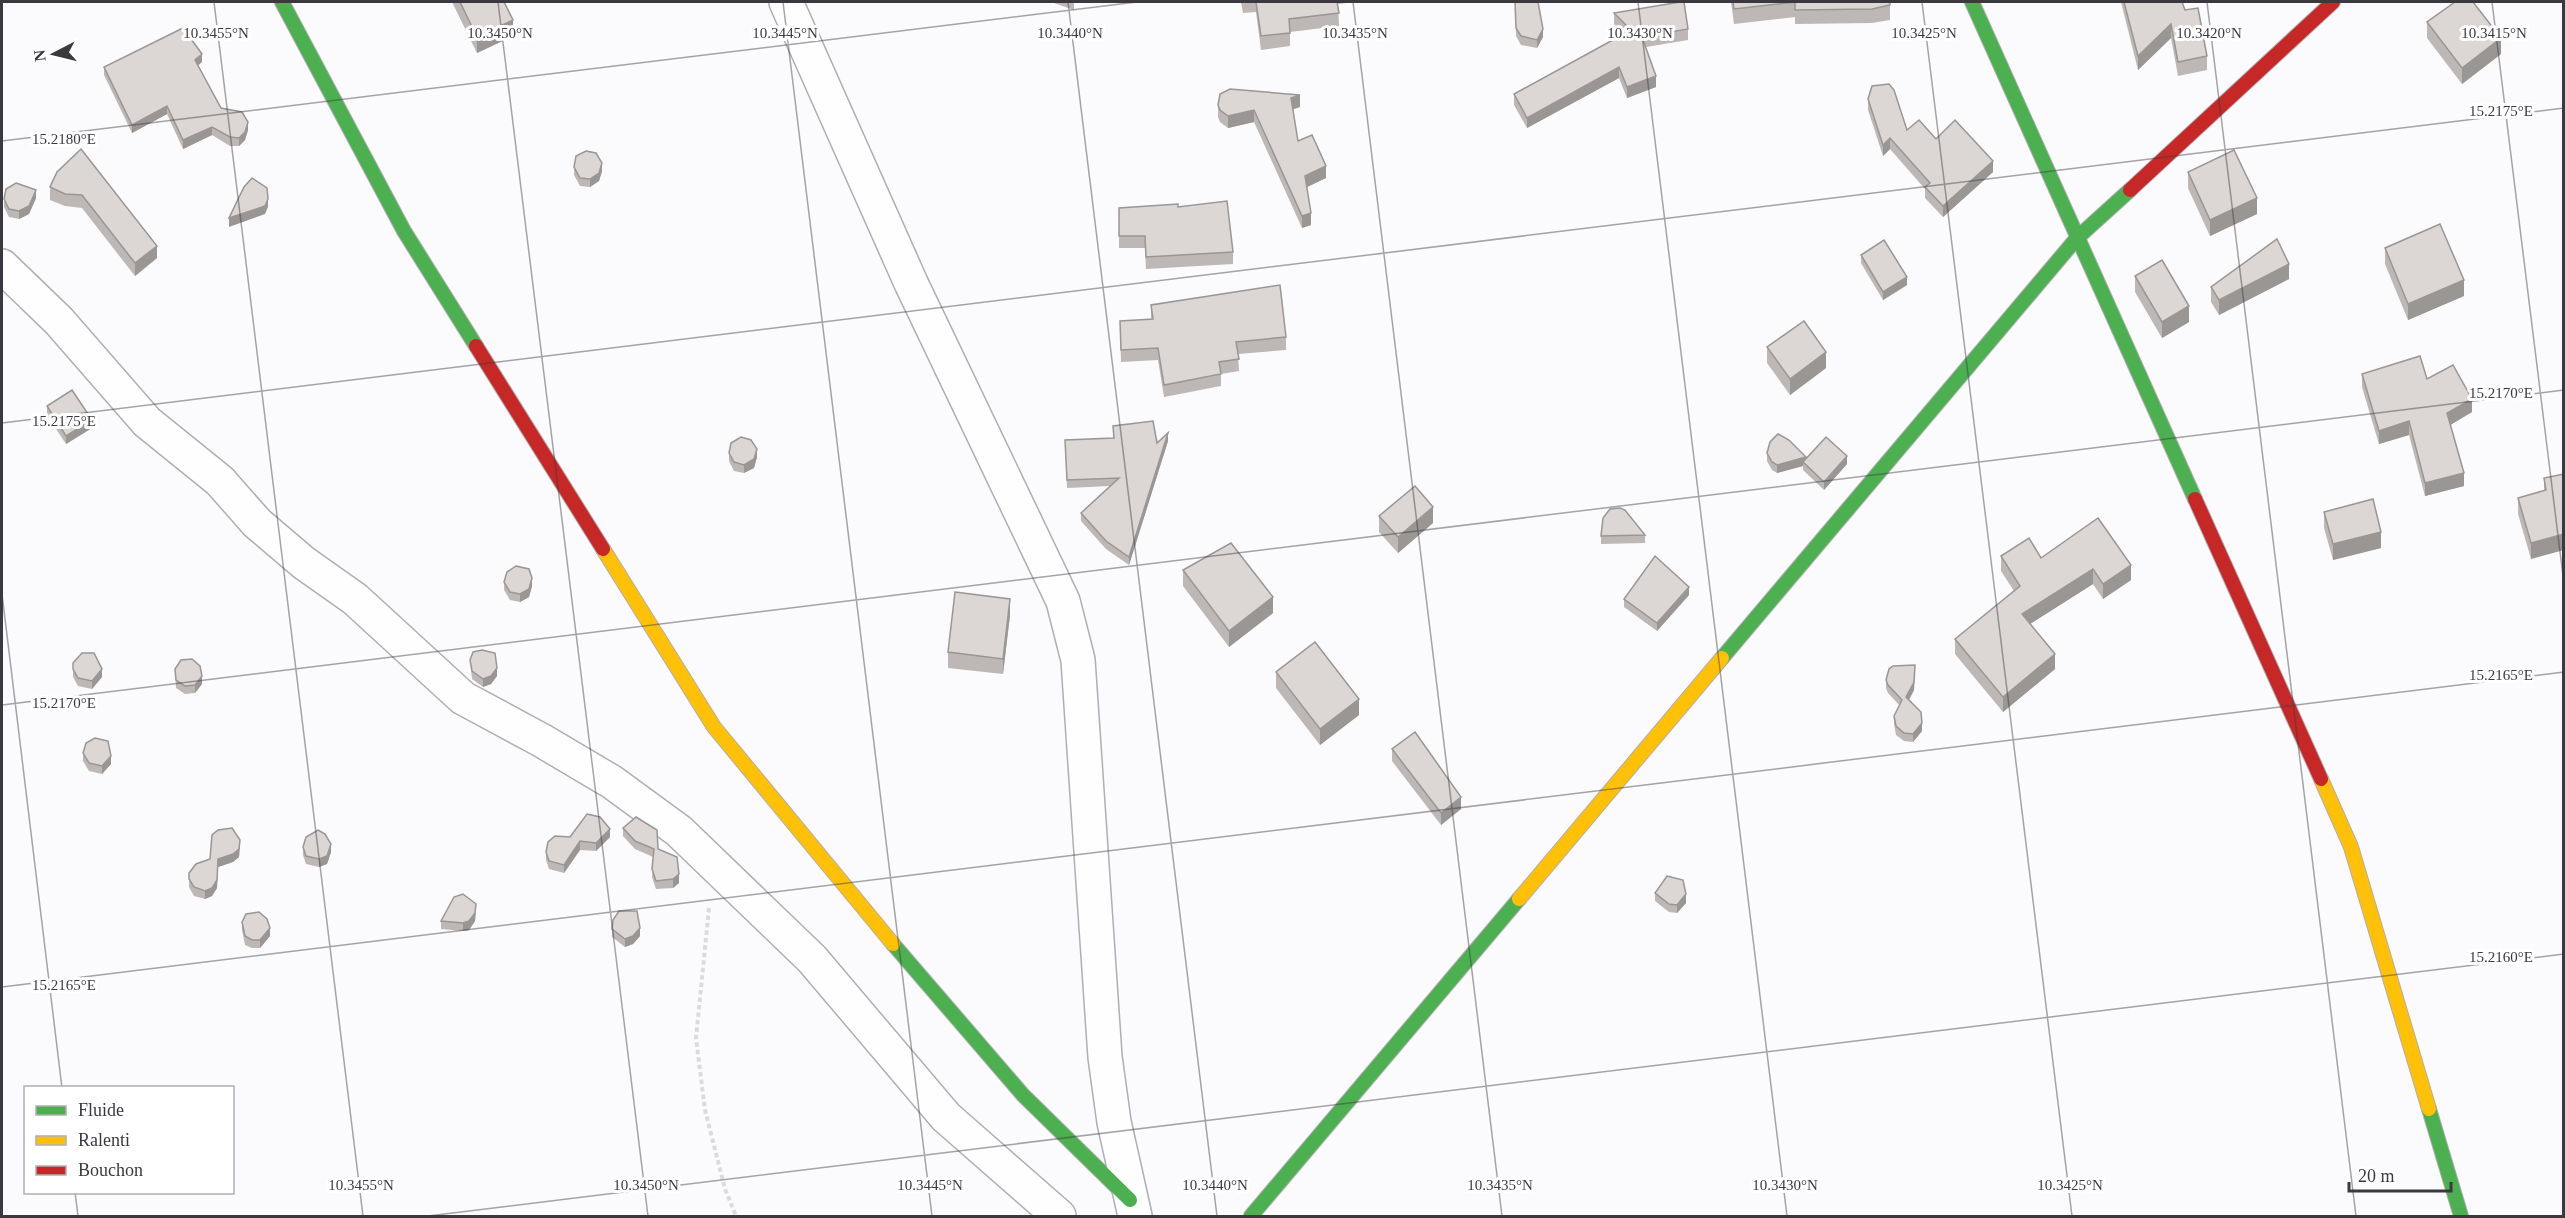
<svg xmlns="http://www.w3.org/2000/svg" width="2565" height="1218" font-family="'Times New Roman',serif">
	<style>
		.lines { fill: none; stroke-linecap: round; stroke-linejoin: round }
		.street-casing { stroke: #b0aeb2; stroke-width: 36 }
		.fast-casing { stroke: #b0aeb2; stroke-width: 16 }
		.slow-casing { stroke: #b0aeb2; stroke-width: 16 }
		.jam-casing { stroke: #b0aeb2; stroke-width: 16 }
		.path { stroke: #dcdbdc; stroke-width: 4; stroke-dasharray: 4.5 3; stroke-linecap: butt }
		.street { stroke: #fefeff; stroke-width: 33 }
		.fast { stroke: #4caf50; stroke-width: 14 }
		.slow { stroke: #ffc107; stroke-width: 14 }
		.jam { stroke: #c62828; stroke-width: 14 }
		.wall { fill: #bdb8b6 }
		.shaded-wall { fill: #9a9694 }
		.building { fill: #dcd6d4; stroke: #9a9694; stroke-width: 1.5 }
		.ticks { fill: none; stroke: #3b3840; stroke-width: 1.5; stroke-opacity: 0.45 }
		.ticks-label { font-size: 15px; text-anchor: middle; fill: #3b3840; stroke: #fff; stroke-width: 6; stroke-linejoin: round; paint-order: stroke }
	</style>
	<rect width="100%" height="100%" fill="#fbfafc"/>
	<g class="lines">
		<g class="street-casing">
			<g id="street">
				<polyline points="786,2 911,283 1063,601 1078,660 1105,1057 1114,1122 1135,1216"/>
				<polyline points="2,266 59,321 147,422 220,481 257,523 304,563 355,599 463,698 541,740 612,782 679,831 812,959 946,1117 1059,1216"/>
			</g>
		</g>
		<g class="fast-casing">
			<g id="fast">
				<polyline points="282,2 404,231 476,346"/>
				<polyline points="1972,2 2195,499"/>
				<polyline points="1722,658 2077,238 2130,190"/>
				<polyline points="893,944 1023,1095 1130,1200"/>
				<polyline points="2429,1109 2461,1216"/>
				<polyline points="1251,1216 1519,899"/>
			</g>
		</g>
		<g class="slow-casing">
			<g id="slow">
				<polyline points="603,549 714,727 893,944"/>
				<polyline points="2321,779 2351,847 2429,1109"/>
				<polyline points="1519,899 1722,658"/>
			</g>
		</g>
		<g class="jam-casing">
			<g id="jam">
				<polyline points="2130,190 2333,2"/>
				<polyline points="476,346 603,549"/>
				<polyline points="2195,499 2321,779"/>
			</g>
		</g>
		<polyline class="path" points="709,908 696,1038 705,1110 725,1189 736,1216"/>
		<use href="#street" class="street"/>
		<use href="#fast" class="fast"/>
		<use href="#slow" class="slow"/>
		<use href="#jam" class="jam"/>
	</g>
	<g class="wall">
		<polygon points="452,2 504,2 513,36 477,53"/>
		<polygon points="1051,2 1074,2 1074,10"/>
		<polygon points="1241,2 1354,2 1338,4 1339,26 1290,32 1290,46 1261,50 1256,12 1243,13"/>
		<polygon points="1515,2 1543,37 1537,48 1521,45 1516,36"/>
		<polygon points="1731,2 1890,2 1890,20 1872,23 1795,24 1795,17 1734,24"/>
		<polygon points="2121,2 2182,2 2185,10 2207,56 2207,70 2178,76 2171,38 2138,70"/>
		<polygon points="1614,13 1688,29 1688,40 1646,47 1656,87 1627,98 1619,78 1527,128 1514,105 1514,94 1624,34 1614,24"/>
		<polygon points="2427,22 2501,54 2462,84 2427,38"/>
		<polygon points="202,62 198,65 221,108 248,130 245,140 239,146 230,146 212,135 183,149 167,114 132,133 104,75 104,67"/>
		<polygon points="1868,99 1907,130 1936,139 1993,172 1943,217 1925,198 1925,189 1890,149 1883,156 1868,110"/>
		<polygon points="1218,105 1300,107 1293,109 1298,141 1326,178 1307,187 1311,225 1302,228 1254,122 1228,128 1220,122 1218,117"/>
		<polygon points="574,167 602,171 599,181 590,187 580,186 574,175"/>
		<polygon points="57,172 157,258 135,276 82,208 65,206 50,200 50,187"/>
		<polygon points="2188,172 2257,214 2210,236 2188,188"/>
		<polygon points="36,198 29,214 19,219 9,217 4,207 4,199"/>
		<polygon points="1178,207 1233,252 1233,264 1146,269 1145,248 1119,248 1119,208"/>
		<polygon points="2385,248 2464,296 2408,320 2385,264"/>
		<polygon points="1861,255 1907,285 1883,300 1861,263"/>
		<polygon points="2135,276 2189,322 2162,338 2135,292"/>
		<polygon points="2289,279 2219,315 2211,302 2211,287"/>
		<polygon points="1151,305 1286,337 1286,350 1238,354 1239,371 1221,374 1221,386 1164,397 1158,360 1121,362 1120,321 1151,320"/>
		<polygon points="1767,347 1826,368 1790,395 1767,363"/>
		<polygon points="2362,374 2427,379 2472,412 2450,425 2464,486 2425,496 2409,435 2379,444 2362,387"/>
		<polygon points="47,406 92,428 66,444 47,415"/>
		<polygon points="1113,426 1157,443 1168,441 1129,565 1106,549 1081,521 1081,513 1110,486 1067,488 1065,440 1113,438"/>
		<polygon points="729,453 757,457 754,468 744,473 734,471 729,461"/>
		<polygon points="1767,453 1806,458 1847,464 1824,490 1803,470 1803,466 1777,473 1772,470 1767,461"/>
		<polygon points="2564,474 2531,559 2518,514 2518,498 2544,491 2544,478"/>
		<polygon points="2324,512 2381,548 2333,560 2324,528"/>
		<polygon points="1379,516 1433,523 1398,553 1379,532"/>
		<polygon points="2098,518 2131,580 2103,599 2093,584 2030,624 2055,669 2003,712 1955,654 1955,639 2014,591 2001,571 2001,556 2041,558"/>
		<polygon points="1645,535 1645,543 1601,544 1601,536"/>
		<polygon points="1183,570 1273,613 1229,647 1183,586"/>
		<polygon points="504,582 532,586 529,597 520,602 510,600 504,590"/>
		<polygon points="1689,595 1657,631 1624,607 1624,599"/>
		<polygon points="1010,615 1003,674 948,668 948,652"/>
		<polygon points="470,660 497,676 491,684 483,687 472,679"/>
		<polygon points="73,663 102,677 92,689 78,686 73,677"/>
		<polygon points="175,669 202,684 195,693 185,694 176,688"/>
		<polygon points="1276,672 1359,715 1320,745 1276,688"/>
		<polygon points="1915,673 1914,690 1909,700 1922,731 1913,742 1904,741 1896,735 1894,724 1894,716 1900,706 1888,693 1886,688 1886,680"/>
		<polygon points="1392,749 1461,809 1441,825 1392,761"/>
		<polygon points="83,753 111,764 102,774 89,771 83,761"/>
		<polygon points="623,828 658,849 679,883 673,888 656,889 652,877 653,857 635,849 623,836"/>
		<polygon points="570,837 610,837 596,851 580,850 564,873 549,869 546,860 546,852"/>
		<polygon points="303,847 331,852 327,864 319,867 306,864 303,855"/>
		<polygon points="240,848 239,857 233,862 218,867 217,888 212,896 205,899 194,896 189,887 189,873"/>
		<polygon points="1655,893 1686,903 1677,913 1669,912 1655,901"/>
		<polygon points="476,912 475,921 469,930 463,931 441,929 441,921"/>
		<polygon points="242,922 270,936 260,948 252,948 245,945 242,930"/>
		<polygon points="612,929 640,936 633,944 625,947 612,937"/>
	</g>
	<g class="shaded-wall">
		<polygon points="513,20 513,36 477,53 477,37"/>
		<polygon points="2171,24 2171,38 2138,70 2138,56"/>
		<polygon points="1543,29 1543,37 1537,48 1537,40"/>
		<polygon points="2501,38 2501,54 2462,84 2462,68"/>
		<polygon points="202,54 202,62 195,68 195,60"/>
		<polygon points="1619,67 1619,78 1527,128 1527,118"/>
		<polygon points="1656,76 1656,87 1627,98 1627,87"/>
		<polygon points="1300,95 1300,107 1291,110 1291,98"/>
		<polygon points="167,106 167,114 132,133 132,125"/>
		<polygon points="1254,110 1254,122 1228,128 1228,116"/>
		<polygon points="248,122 248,130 245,140 239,146 239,138"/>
		<polygon points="212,127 212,135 183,149 183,140"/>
		<polygon points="1890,138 1890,149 1883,156 1883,145"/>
		<polygon points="1993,161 1993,172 1943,217 1943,206"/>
		<polygon points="602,163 602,171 599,181 590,187 590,179"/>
		<polygon points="1326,166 1326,178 1305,188 1305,176"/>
		<polygon points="36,190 36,198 29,214 19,219 19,211"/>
		<polygon points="2257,198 2257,214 2210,236 2210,220"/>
		<polygon points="268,199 268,207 265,214 229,227 229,218"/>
		<polygon points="1311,213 1311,225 1302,228 1302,216"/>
		<polygon points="157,246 157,258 135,276 135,263"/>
		<polygon points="2289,264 2289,279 2219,315 2219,300"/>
		<polygon points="1907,277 1907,285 1883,300 1883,292"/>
		<polygon points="2464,280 2464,296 2408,320 2408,304"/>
		<polygon points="2189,306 2189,322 2162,338 2162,322"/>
		<polygon points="1826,352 1826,368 1790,395 1790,379"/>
		<polygon points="2472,399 2472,412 2447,427 2447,413"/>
		<polygon points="92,420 92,428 66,444 66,436"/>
		<polygon points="2409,421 2409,435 2379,444 2379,431"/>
		<polygon points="1168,433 1168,441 1129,565 1129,557"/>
		<polygon points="757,449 757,457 754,468 744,473 744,465"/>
		<polygon points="1847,456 1847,464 1824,490 1824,482"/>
		<polygon points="1806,457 1803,462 1803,466 1777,473 1777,465"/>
		<polygon points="2464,473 2464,486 2425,496 2425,483"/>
		<polygon points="1433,507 1433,523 1398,553 1398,537"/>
		<polygon points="2381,532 2381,548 2333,560 2333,544"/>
		<polygon points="2564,534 2564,550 2531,559 2531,543"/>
		<polygon points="2131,565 2131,580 2103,599 2103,584"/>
		<polygon points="2093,569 2093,584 2022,629 2022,614"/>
		<polygon points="532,578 532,586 529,597 520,602 520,594"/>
		<polygon points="1689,587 1689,595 1657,631 1657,623"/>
		<polygon points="1273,597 1273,613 1229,647 1229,631"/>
		<polygon points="1010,599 1010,615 1003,674 1003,659"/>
		<polygon points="2055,654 2055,669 2003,712 2003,697"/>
		<polygon points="1915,665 1914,690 1906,705 1906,697"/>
		<polygon points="497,668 497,676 491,684 483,687 483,679"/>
		<polygon points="102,669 102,677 92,689 92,681"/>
		<polygon points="202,676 202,684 195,693 195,685"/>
		<polygon points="1359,699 1359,715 1320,745 1320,729"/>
		<polygon points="1922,723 1922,731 1913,742 1913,734"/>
		<polygon points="111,756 111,764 102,774 102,766"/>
		<polygon points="1461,797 1461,809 1441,825 1441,813"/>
		<polygon points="610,829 610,837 596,851 596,843"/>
		<polygon points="240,840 239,857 233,862 218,867 217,888 212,896 205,899 205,891 218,859"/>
		<polygon points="580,841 580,850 564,873 564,865"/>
		<polygon points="331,844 331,852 327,864 319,867 319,859"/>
		<polygon points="679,874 679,883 673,888 673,879"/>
		<polygon points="1686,894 1686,903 1677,913 1677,905"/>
		<polygon points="476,904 475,921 469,930 463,931 463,923"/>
		<polygon points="270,928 270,936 260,948 260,940"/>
		<polygon points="640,928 640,936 633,944 625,947 625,939"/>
	</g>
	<g class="building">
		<polygon points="460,2 504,2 513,20 477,37"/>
		<polygon points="1256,2 1337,2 1339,13 1289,19 1290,33 1261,36"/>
		<polygon points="1515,2 1538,2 1543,29 1537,40 1521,36 1516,28"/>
		<polygon points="1680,2 1684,2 1688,29 1642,37 1656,76 1627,87 1619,67 1527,118 1514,94 1631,30 1614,13"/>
		<polygon points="1733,2 1890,2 1890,5 1872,9 1795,10 1795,2 1734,9"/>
		<polygon points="2124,2 2182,2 2185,10 2198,8 2207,56 2178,62 2171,24 2138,56"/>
		<polygon points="2455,2 2473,2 2501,38 2462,68 2427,22"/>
		<polygon points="183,28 202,54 195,60 221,108 242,112 248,122 245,132 239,138 230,137 212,127 183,140 167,106 132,125 104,67"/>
		<polygon points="1889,84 1894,90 1907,130 1919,120 1936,139 1955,120 1993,161 1943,206 1925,187 1930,183 1890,138 1883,145 1868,99 1872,86"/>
		<polygon points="1230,89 1300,95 1291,98 1298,141 1312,135 1326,166 1305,176 1311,213 1302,216 1254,110 1228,116 1220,110 1218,105 1220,94"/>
		<polygon points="81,149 157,246 135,263 82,195 65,194 50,187 57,172"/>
		<polygon points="2234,150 2257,198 2210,220 2188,172"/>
		<polygon points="586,151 596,153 602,163 599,173 590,179 580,178 574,167 576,156"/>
		<polygon points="252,178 267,188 268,199 265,206 229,218 244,187"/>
		<polygon points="16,183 36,190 29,206 19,211 9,209 4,199 6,189"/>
		<polygon points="1227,201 1233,252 1146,257 1145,236 1119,236 1119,208 1178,204 1178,207"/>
		<polygon points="2440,224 2464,280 2408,304 2385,248"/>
		<polygon points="2277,239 2289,264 2219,300 2211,287"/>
		<polygon points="1884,240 1907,277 1883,292 1861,255"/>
		<polygon points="2162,260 2189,306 2162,322 2135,276"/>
		<polygon points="1280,285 1286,337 1236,342 1239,359 1219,362 1221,374 1164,385 1158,348 1121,350 1120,321 1153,319 1151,305"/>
		<polygon points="1804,321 1826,352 1790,379 1767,347"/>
		<polygon points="2420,356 2427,379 2453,365 2472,399 2447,413 2464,473 2425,483 2409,421 2379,431 2362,374"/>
		<polygon points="72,390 92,420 66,436 47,406"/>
		<polygon points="1153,421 1157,443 1168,433 1129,557 1106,541 1081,513 1119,478 1067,480 1065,440 1114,438 1113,426"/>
		<polygon points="1778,434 1789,440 1806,457 1777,465 1772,462 1767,453 1770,442"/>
		<polygon points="741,437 751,440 757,449 754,459 744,465 734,462 729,453 731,443"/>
		<polygon points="1826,437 1847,456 1824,482 1803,462"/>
		<polygon points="2564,474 2564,534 2531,543 2518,498 2546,490 2544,478"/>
		<polygon points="1415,486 1433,507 1398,537 1379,516"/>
		<polygon points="2373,499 2381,532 2333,544 2324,512"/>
		<polygon points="1620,508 1625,510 1645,535 1601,536 1603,518 1610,509"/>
		<polygon points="2098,518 2131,565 2103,584 2093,569 2022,614 2055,654 2003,697 1955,639 2020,586 2001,556 2029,538 2041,558"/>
		<polygon points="1231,543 1273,597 1229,631 1183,570"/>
		<polygon points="1655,556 1689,587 1657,623 1624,599"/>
		<polygon points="516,566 529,569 532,578 529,589 520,594 510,592 504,582 507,572"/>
		<polygon points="955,592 1010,599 1003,659 948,652"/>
		<polygon points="1315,642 1359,699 1320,729 1276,672"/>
		<polygon points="482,650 495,653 497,668 491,676 483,679 472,671 470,660 473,652"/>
		<polygon points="82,653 94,653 102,669 92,681 78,678 73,669 73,663"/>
		<polygon points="192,659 200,666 202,676 195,685 185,686 176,680 175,669 181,660"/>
		<polygon points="1915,665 1914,682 1906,697 1921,712 1922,723 1913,734 1904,733 1896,726 1894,716 1902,700 1888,685 1886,680 1889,669 1893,666"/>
		<polygon points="1415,732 1461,797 1441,813 1392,749"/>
		<polygon points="95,738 108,741 111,756 102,766 89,763 83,753 86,743"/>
		<polygon points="587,814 600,817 610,829 596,843 580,841 564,865 549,861 546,852 548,842 555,836 570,837"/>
		<polygon points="636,817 657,830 658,849 677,857 679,874 673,879 656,881 652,869 654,849 635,841 623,828"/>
		<polygon points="232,828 240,840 239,849 233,854 218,859 217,880 212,888 205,891 194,887 189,879 189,873 196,864 210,859 212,835 218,830"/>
		<polygon points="318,830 325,834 331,844 327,856 319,859 306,856 303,847 306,837"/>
		<polygon points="1667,876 1683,880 1686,894 1677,905 1669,904 1655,893"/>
		<polygon points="463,894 476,904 475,913 469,921 463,923 441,921 454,897"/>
		<polygon points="619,911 637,911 640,928 633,936 625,939 612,929 613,920"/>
		<polygon points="259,912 267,919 270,928 260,940 252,940 245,936 242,922 246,914"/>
	</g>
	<path class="ticks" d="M214 2 363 1216M498 2 648 1216M783 2 932 1216M1068 2 1217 1216M1353 2 1502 1216M1638 2 1787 1216M1922 2 2072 1216M2207 2 2356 1216M2492 2 2564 584M2 141 1137 2M2 423 2564 108M2 594 62 1088M2 705 2564 390M2 987 2564 672M75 1192 78 1216M428 1216 2564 954"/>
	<g class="ticks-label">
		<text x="216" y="38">10.3455°N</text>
		<text x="500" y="38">10.3450°N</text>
		<text x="785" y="38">10.3445°N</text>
		<text x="1070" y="38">10.3440°N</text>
		<text x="1355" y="38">10.3435°N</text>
		<text x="1640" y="38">10.3430°N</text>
		<text x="1924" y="38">10.3425°N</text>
		<text x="2209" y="38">10.3420°N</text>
		<text x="2494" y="38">10.3415°N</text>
		<text x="2501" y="116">15.2175°E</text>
		<text x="64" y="144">15.2180°E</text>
		<text x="2501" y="398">15.2170°E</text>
		<text x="64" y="426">15.2175°E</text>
		<text x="2501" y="680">15.2165°E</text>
		<text x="64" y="708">15.2170°E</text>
		<text x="2501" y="962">15.2160°E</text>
		<text x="64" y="990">15.2165°E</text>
		<text x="361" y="1190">10.3455°N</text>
		<text x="646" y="1190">10.3450°N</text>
		<text x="930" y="1190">10.3445°N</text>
		<text x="1215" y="1190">10.3440°N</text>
		<text x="1500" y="1190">10.3435°N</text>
		<text x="1785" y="1190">10.3430°N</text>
		<text x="2070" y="1190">10.3425°N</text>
	</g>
	<rect width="2565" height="1218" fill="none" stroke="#3b3840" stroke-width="6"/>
	<rect x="24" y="1086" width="210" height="108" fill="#ffffff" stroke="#b1afb3" stroke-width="1.5"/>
	<rect x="36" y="1106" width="30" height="9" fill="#4caf50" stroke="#b1afb3" stroke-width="1.5"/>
	<text x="78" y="1116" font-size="18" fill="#3b3840">Fluide</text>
	<rect x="36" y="1136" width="30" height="9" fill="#ffc107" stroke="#b1afb3" stroke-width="1.5"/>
	<text x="78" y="1146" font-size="18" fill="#3b3840">Ralenti</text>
	<rect x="36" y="1166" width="30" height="9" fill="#c62828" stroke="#b1afb3" stroke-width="1.5"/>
	<text x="78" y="1176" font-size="18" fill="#3b3840">Bouchon</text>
	<g transform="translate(54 54) rotate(263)" stroke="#ffffff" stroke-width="4.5" paint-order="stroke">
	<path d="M0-4.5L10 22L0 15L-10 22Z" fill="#3b3840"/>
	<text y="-9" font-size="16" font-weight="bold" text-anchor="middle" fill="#3b3840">N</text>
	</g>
	<path d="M2349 1182v9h102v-9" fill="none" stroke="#3b3840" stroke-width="3"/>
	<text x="2358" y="1182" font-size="18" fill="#3b3840" stroke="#ffffff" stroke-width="4.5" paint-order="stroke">20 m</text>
</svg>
